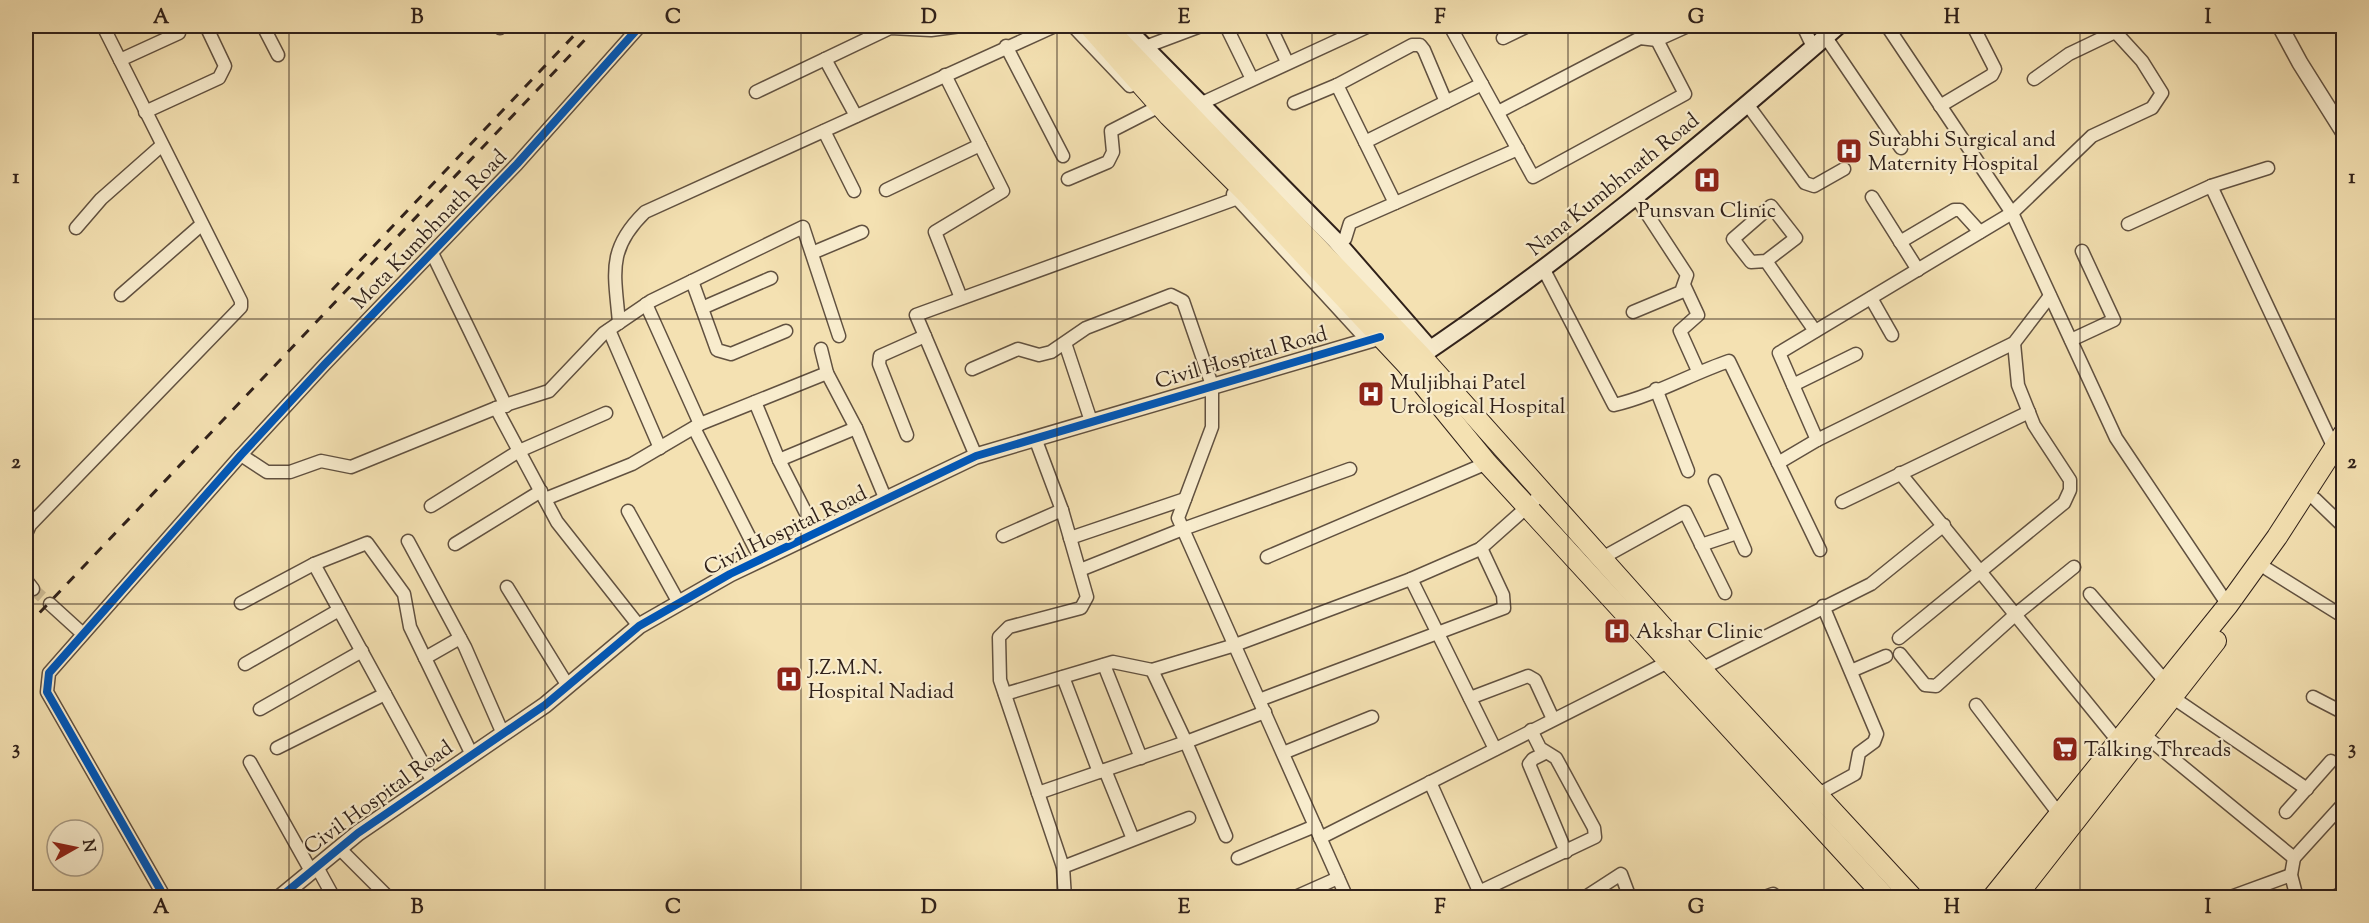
<svg xmlns="http://www.w3.org/2000/svg" width="2369" height="923" font-family="'Sorts Mill Goudy',serif">
	<style>
		.lines { fill: none; stroke-linecap: round; stroke-linejoin: round }
		.minor-tunnel { stroke: #cdbb94; stroke-width: 12; stroke-dasharray: 12 6; stroke-linecap: butt }
		.minor-casing { stroke: #615140; stroke-width: 15 }
		.tertiary-casing { stroke: #615140; stroke-width: 18 }
		.secondary-casing { stroke: #30211a; stroke-width: 20 }
		.primary-casing { stroke: #30211a; stroke-width: 22 }
		.minor { stroke: #f8eccd; stroke-width: 12 }
		.tertiary { stroke: #f8eccd; stroke-width: 15 }
		.secondary { stroke: #f8eccd; stroke-width: 16 }
		.primary { stroke: #f4e1b2; stroke-width: 20 }
		.rail { stroke: #30211a; stroke-width: 3; stroke-dasharray: 10 10; stroke-linecap: butt }
		.cycleway-casing { stroke: #f8eccd; stroke-width: 11 }
		.cycleway { stroke: #0057b8; stroke-width: 8 }
		.grid { fill: none; stroke: #30211a; stroke-width: 1.5; stroke-opacity: 0.55 }
		.labels { text-anchor: middle; stroke-width: 4.5; stroke-linejoin: round; paint-order: stroke }
		.poi-label { font-size: 21px; fill: #30211a; stroke: #f8eccd; text-anchor: start }
		.street-label { font-size: 21px; fill: #30211a; stroke: #f8eccd }
		.neatline { fill: none; stroke: #30211a; stroke-width: 2 }
		.grid-label { font-size: 20px; text-anchor: middle; font-weight: bold; fill: #30211a }
	</style>
	<rect width="100%" height="100%" fill="#f4e1b2"/>
	<filter id="stains"><feTurbulence type="fractalNoise" baseFrequency=".00333" numOctaves="4"/><feColorMatrix values="0 0 0 0 .2 0 0 0 0 .09 0 0 0 0 .02 0 0 0 .5 -.17"/></filter>
	<radialGradient id="worn" r=".72"><stop offset=".6" stop-color="#630" stop-opacity="0"/><stop offset="1" stop-color="#630" stop-opacity=".3"/></radialGradient>
	<g class="lines">
		<polyline class="minor-tunnel" points="33,589 50,604"/>
		<g class="minor-casing">
			<g id="minor">
				<polyline points="263,26 278,55"/>
				<polyline points="1073,26 1130,86"/>
				<polyline points="1226,26 1252,79"/>
				<polyline points="1270,26 1287,62"/>
				<polyline points="1450,26 1533,177 1685,94 1657,40"/>
				<polyline points="1803,26 1813,47"/>
				<polyline points="1887,26 2012,213 2116,438 2228,605"/>
				<polyline points="500,28 502,26"/>
				<polyline points="1825,36 1901,148"/>
				<polyline points="1503,38 1528,26"/>
				<polyline points="1006,46 1063,156"/>
				<polyline points="1145,47 1201,26"/>
				<polyline points="825,59 856,116"/>
				<polyline points="120,60 179,33"/>
				<polyline points="945,75 1003,191 935,232 961,298"/>
				<polyline points="2034,79 2069,54 2115,32"/>
				<polyline points="1337,85 1395,203"/>
				<polyline points="756,92 890,28 931,30 961,26"/>
				<polyline points="1202,103 1369,26"/>
				<polyline points="1294,103 1337,85 1412,45 1420,45 1424,50 1446,102"/>
				<polyline points="1747,104 1805,183 1814,186 1844,169"/>
				<polyline points="1940,106 1992,75 1995,69 1973,26"/>
				<polyline points="145,112 219,78 225,66 206,26"/>
				<polyline points="1498,112 1640,38 1657,40 1688,26"/>
				<polyline points="824,131 854,191"/>
				<polyline points="1365,142 1482,84"/>
				<polyline points="1068,179 1108,162 1113,152 1111,131 1152,110"/>
				<polyline points="2211,186 2334,448"/>
				<polyline points="886,190 980,145"/>
				<polyline points="1233,194 1367,340"/>
				<polyline points="1872,197 1918,270"/>
				<polyline points="2128,224 2211,186 2268,168"/>
				<polyline points="76,228 101,199 161,146"/>
				<polyline points="1336,241 1345,239 1350,223 1518,149"/>
				<polyline points="1900,242 1954,210 1960,210 1980,232"/>
				<polyline points="432,253 506,406"/>
				<polyline points="812,253 862,232"/>
				<polyline points="1766,261 1796,238 1771,206 1733,239 1751,262 1766,261 1815,331"/>
				<path d="M1543 268 1614 405C1653 396 1691 374 1729 361L1820 550"/>
				<polyline points="692,281 717,350 731,354 786,331"/>
				<polyline points="1684,285 1698,315 1680,331 1698,371"/>
				<polyline points="121,295 201,225"/>
				<polyline points="2050,296 2014,343 1817,440 1779,353 2012,213 2092,136 2152,108 2162,93 2142,61 2110,26"/>
				<polyline points="1871,298 1892,335"/>
				<polyline points="646,304 700,424"/>
				<polyline points="702,308 771,278"/>
				<polyline points="1633,312 1681,292 1687,275 1636,197"/>
				<path d="M619 323C615 274 606 250 645 212L1055 26"/>
				<polyline points="609,330 660,448"/>
				<polyline points="2071,340 2114,320 2082,251"/>
				<polyline points="1065,343 1091,421"/>
				<polyline points="821,349 827,373 856,428 886,500"/>
				<polyline points="972,369 1018,349 1039,355 1051,352 1086,328 1171,295 1183,301 1212,385 1212,427 1178,518 1347,898"/>
				<polyline points="1793,385 1856,354"/>
				<polyline points="1656,389 1688,471"/>
				<polyline points="755,402 779,460 816,533"/>
				<polyline points="496,408 557,522 639,626"/>
				<polyline points="694,428 761,560"/>
				<polyline points="907,435 879,364 880,356 925,336"/>
				<polyline points="1035,438 1062,510 1087,597 1081,608 1009,627 999,637 1000,680 1063,867 1065,898"/>
				<polyline points="241,455 267,472 290,472 321,461 351,467 496,408 549,391 604,333 651,301 803,227 839,336"/>
				<polyline points="976,456 916,315 1238,198"/>
				<polyline points="779,460 856,428"/>
				<polyline points="1778,463 1817,440"/>
				<polyline points="1900,473 2118,741"/>
				<polyline points="1715,481 1745,550"/>
				<polyline points="545,499 632,464 700,424 827,373"/>
				<polyline points="2315,499 2344,527"/>
				<polyline points="1842,502 2029,412"/>
				<polyline points="431,506 519,451 606,413"/>
				<polyline points="628,511 679,603"/>
				<polyline points="26,534 30,525 241,307 241,301 103,26"/>
				<polyline points="1003,536 1062,510"/>
				<polyline points="1070,538 1185,499"/>
				<polyline points="408,541 465,647 503,734"/>
				<polyline points="455,544 541,491"/>
				<polyline points="1701,545 1737,533"/>
				<polyline points="1267,557 1487,463"/>
				<polyline points="1602,558 1685,512 1725,593"/>
				<polyline points="314,564 433,782"/>
				<polyline points="2267,569 2344,617"/>
				<polyline points="1080,570 1183,529 1350,469"/>
				<polyline points="1411,579 1480,549 1544,492"/>
				<polyline points="26,580 33,589"/>
				<polyline points="507,587 568,686"/>
				<polyline points="2090,594 2165,681"/>
				<polyline points="241,603 314,564 367,543 404,594 410,627 472,755"/>
				<polyline points="50,604 83,634"/>
				<polyline points="1899,638 2064,503 2070,490 2070,480 2034,425 2018,385 2014,343"/>
				<polyline points="1900,654 1925,685 1936,686 2016,614 2074,567"/>
				<polyline points="425,658 460,638"/>
				<polyline points="245,664 339,610"/>
				<polyline points="1104,665 1141,758"/>
				<polyline points="1703,668 1871,584 1944,525"/>
				<polyline points="1152,670 1186,742 1226,836"/>
				<polyline points="1851,671 1886,656"/>
				<polyline points="1063,677 1099,772"/>
				<polyline points="1005,694 1113,662 1152,670 1235,645 1411,579 1495,749"/>
				<polyline points="2172,697 2307,789"/>
				<polyline points="2313,697 2344,713"/>
				<polyline points="1470,698 1528,676 1535,680 1553,719"/>
				<polyline points="1259,700 1504,608 1503,595 1481,548"/>
				<polyline points="1976,705 2059,814"/>
				<polyline points="260,709 362,651"/>
				<polyline points="2143,734 2294,858 2291,875 2297,898"/>
				<polyline points="277,748 385,694"/>
				<polyline points="1283,753 1372,717"/>
				<polyline points="1545,753 1533,759 1529,764 1566,852"/>
				<polyline points="250,762 311,871"/>
				<polyline points="1105,770 1133,839"/>
				<polyline points="1430,782 1482,898"/>
				<polyline points="1038,793 1186,742 1265,712"/>
				<polyline points="1813,797 1855,774 1859,753 1874,742 1877,734 1823,606"/>
				<polyline points="2286,812 2331,761"/>
				<polyline points="1320,838 1670,661"/>
				<polyline points="339,848 389,898"/>
				<polyline points="1238,858 1315,826"/>
				<polyline points="2294,858 2344,803"/>
				<polyline points="317,867 334,898"/>
				<polyline points="1063,867 1189,818"/>
				<polyline points="1479,892 1595,837 1594,828 1556,758 1540,748 1531,730"/>
				<polyline points="165,898 47,692 49,673 241,455 325,364 517,164 640,26"/>
				<polyline points="1293,898 1338,878"/>
				<polyline points="1584,898 1621,874 1630,898"/>
				<polyline points="1762,898 1773,894 1779,898"/>
				<polyline points="2228,898 2291,875"/>
				<polyline points="2332,898 2344,892"/>
			</g>
		</g>
		<g class="tertiary-casing">
			<g id="tertiary">
				<polyline points="2280,26 2300,63 2344,133"/>
				<polyline points="279,898 358,833 545,705 639,626 730,574 976,456 1380,337"/>
			</g>
		</g>
		<g class="secondary-casing">
			<g id="secondary">
				<polyline points="1124,26 1336,241 1430,349"/>
				<path d="M1410 363C1562 262 1701 145 1838 26"/>
			</g>
		</g>
		<g class="primary-casing">
			<g id="primary">
				<polyline points="1089,26 1169,116 1245,192 1407,365 1487,463 1886,898"/>
				<polyline points="1105,26 1421,356 1679,645 1913,898"/>
				<polyline points="1992,898 2228,605 2277,537 2344,433"/>
				<polyline points="2015,898 2216,641"/>
			</g>
		</g>
		<use href="#minor" class="minor"/>
		<use href="#tertiary" class="tertiary"/>
		<use href="#secondary" class="secondary"/>
		<use href="#primary" class="primary"/>
		<g class="rail">
			<polyline points="332,290 583,26"/>
			<polyline points="26,627 598,26"/>
		</g>
		<g class="cycleway-casing">
			<g id="cycleway">
				<polyline points="165,898 47,692 49,673 241,455 325,364 517,164 640,26"/>
				<polyline points="279,898 358,833 545,705 639,626 730,574 976,456 1380,337"/>
			</g>
		</g>
		<use href="#cycleway" class="cycleway"/>
	</g>
	<path class="grid" d="M289 26V898M545 26V898M801 26V898M1057 26V898M1312 26V898M1568 26V898M1824 26V898M2080 26V898M26 319H2344M26 604H2344"/>
	<defs>
		<g id="hospital-square" transform="scale(1.35)"><rect x="-9" y="-9" width="18" height="18" rx="4" fill="#8f2418" stroke="#f8eccd"/><path d="M-5-5h3v3.5h4V-5h3V5h-3V1.5h-4V5h-3Z" fill="#fff"/></g>
		<g id="supermarket-square" transform="scale(1.35)"><rect x="-9" y="-9" width="18" height="18" rx="4" fill="#8f2418" stroke="#f8eccd"/><path d="M-6-5.5h2.5l.6 2H6L4.5 2H-2.5L-4.4-4H-6ZM-1.5 3.2a1.3 1.3 0 1 0 .1 0ZM3 3.2a1.3 1.3 0 1 0 .1 0Z" fill="#fff"/></g>
	</defs>
	<g fill-rule="evenodd">
		<use href="#hospital-square" x="1849" y="151"/>
		<use href="#hospital-square" x="1707" y="180"/>
		<use href="#hospital-square" x="1371" y="394"/>
		<use href="#hospital-square" x="1617" y="631"/>
		<use href="#hospital-square" x="789" y="679"/>
		<use href="#supermarket-square" x="2065" y="749"/>
	</g>
	<g class="labels">
		<g class="poi-label">
			<text x="1868" y="146">Surabhi Surgical and<tspan x="1868" dy="24">Maternity Hospital</tspan></text>
			<text x="1707" y="217" text-anchor="middle">Punsvan Clinic</text>
			<text x="1390" y="389">Muljibhai Patel<tspan x="1390" dy="24">Urological Hospital</tspan></text>
			<text x="1636" y="638">Akshar Clinic</text>
			<text x="808" y="674">J.Z.M.N.<tspan x="808" dy="24">Hospital Nadiad</tspan></text>
			<text x="2084" y="756">Talking Threads</text>
		</g>
		<g class="street-label">
			<text transform="translate(1613 184) rotate(-39)" y="7">Nana Kumbhnath Road</text>
			<text transform="translate(429 229) rotate(-46)" y="7">Mota Kumbhnath Road</text>
			<text transform="translate(1241 357) rotate(-16)" y="7">Civil Hospital Road</text>
			<text transform="translate(785 530) rotate(-26)" y="7">Civil Hospital Road</text>
			<text transform="translate(378 797) rotate(-36)" y="7">Civil Hospital Road</text>
		</g>
	</g>
	<rect width="2369" height="923" fill="none" stroke="#f4e1b2" stroke-width="66"/>
	<g transform="translate(75 848) rotate(81)"><circle r="28" fill="#f8eccd" stroke="#a89b85" stroke-width="1.5"/>
	<path d="M0-4.5L10 22L0 15L-10 22Z" fill="#8f2418"/>
	<text y="-9" font-size="16" font-weight="bold" text-anchor="middle" fill="#30211a">N</text>
	</g>
	<rect x="33" y="33" width="2303" height="857" class="neatline"/>
	<g class="grid-label">
		<text x="161" y="23">A</text>
		<text x="417" y="23">B</text>
		<text x="673" y="23">C</text>
		<text x="929" y="23">D</text>
		<text x="1184" y="23">E</text>
		<text x="1440" y="23">F</text>
		<text x="1696" y="23">G</text>
		<text x="1952" y="23">H</text>
		<text x="2208" y="23">I</text>
		<text x="16" y="183">1</text>
		<text x="2352" y="183">1</text>
		<text x="16" y="468">2</text>
		<text x="2352" y="468">2</text>
		<text x="16" y="754">3</text>
		<text x="2352" y="754">3</text>
		<text x="161" y="913">A</text>
		<text x="417" y="913">B</text>
		<text x="673" y="913">C</text>
		<text x="929" y="913">D</text>
		<text x="1184" y="913">E</text>
		<text x="1440" y="913">F</text>
		<text x="1696" y="913">G</text>
		<text x="1952" y="913">H</text>
		<text x="2208" y="913">I</text>
	</g>
	<rect width="100%" height="100%" filter="url(#stains)"/>
	<rect width="100%" height="100%" fill="url(#worn)"/>
</svg>
